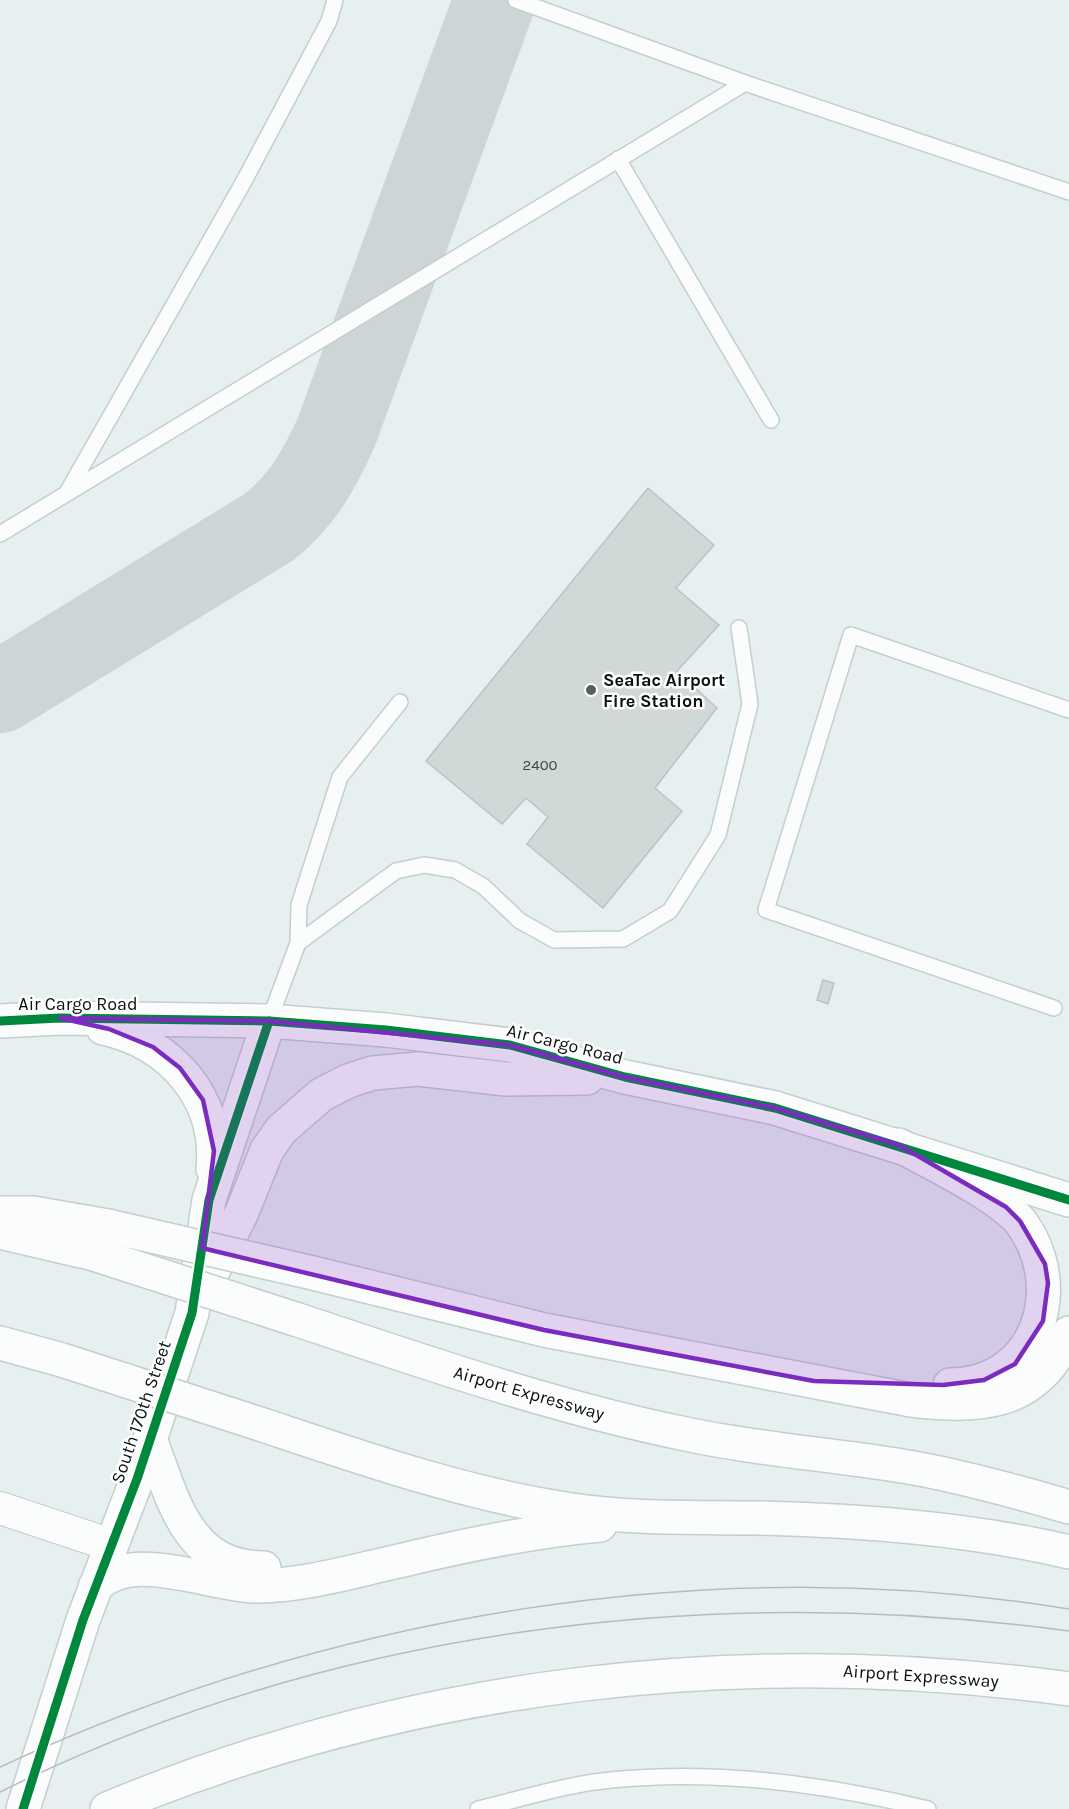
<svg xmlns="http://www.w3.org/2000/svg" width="1069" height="1809" font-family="Karla,sans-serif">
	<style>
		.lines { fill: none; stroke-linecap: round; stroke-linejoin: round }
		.taxiway { stroke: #ced5d6; stroke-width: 82 }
		.building { fill: #d1d8d8; stroke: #bcc3c2; stroke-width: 1.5 }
		.lane-casing { stroke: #c5cece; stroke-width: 18 }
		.street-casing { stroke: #c5cece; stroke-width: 34 }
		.secondary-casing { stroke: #c5cece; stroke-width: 36 }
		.highway-casing { stroke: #c5cece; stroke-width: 36 }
		.lane { stroke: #fbfdfd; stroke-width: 15 }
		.street { stroke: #fbfdfd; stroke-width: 32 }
		.secondary { stroke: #fbfdfd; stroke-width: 33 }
		.highway { stroke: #fbfdfd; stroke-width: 33 }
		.tram { stroke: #b7babb; stroke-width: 1.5 }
		.highway-bridge-casing { stroke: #c5cece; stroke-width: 36; stroke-linecap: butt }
		.highway-bridge { stroke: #fbfdfd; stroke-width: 33 }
		.cycleway-casing { stroke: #fff; stroke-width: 13 }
		.cycleway { stroke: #00873e; stroke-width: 9 }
		.marked { fill: #7b2cbf; fill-opacity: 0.2; stroke: #7b2cbf; stroke-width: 4.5; stroke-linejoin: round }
		.poi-dot { fill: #565e5f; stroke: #fff; stroke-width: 2 }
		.labels { text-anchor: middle; stroke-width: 5; stroke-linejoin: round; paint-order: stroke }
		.number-label { font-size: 15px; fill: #3b4242 }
		.poi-label { font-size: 18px; font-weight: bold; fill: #091010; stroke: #fff; text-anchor: start }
		.street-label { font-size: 18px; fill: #091010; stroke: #fff }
	</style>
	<rect width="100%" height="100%" fill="#e6f0f1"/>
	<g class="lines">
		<path class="taxiway" d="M0 692 269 527C302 501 319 470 336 433L495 0"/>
	</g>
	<g class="building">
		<polygon points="648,488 714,545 676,588 719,625 677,671 717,708 655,788 682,811 603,908 527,844 548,817 526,798 502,824 426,761"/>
		<polygon points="823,980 834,983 828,1004 817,1000"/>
	</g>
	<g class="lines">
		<g class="lane-casing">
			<g id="lane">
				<polyline points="516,0 745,83 1069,192"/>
				<polyline points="618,159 771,420"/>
				<polyline points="68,491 243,183 329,21 335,0"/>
				<polyline points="0,534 745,83"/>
				<polyline points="298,943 396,871 424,865 455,870 483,886 520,921 554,940 623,939 670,911 718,835 750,704 739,628"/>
				<polyline points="1054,1008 766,910 851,635 1069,710"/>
				<polyline points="269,1021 298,943 299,905 340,777 400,702"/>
				<path d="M478 1809C521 1799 567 1784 611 1780 716 1769 825 1784 928 1809"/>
			</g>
		</g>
		<g class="street-casing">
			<polyline id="street" points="0,1508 111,1545"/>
		</g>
		<g class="secondary-casing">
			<g id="secondary">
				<polyline points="0,1021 60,1018 269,1021 386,1030 510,1045 625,1077 775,1108 1069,1200"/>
				<path d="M103 1028C171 1043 220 1098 213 1169"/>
				<polyline points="210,1277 242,1212 267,1150 281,1130 321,1095 348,1081 373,1073 418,1069 506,1079 587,1078"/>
				<polyline points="23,1809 83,1620 137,1479 192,1313 209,1200 269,1021"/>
			</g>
		</g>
		<g class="highway-casing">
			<g id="highway">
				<path d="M899 1145C934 1165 993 1192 1020 1221 1069 1286 1039 1384 950 1385"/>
				<polyline points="0,1213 33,1213 108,1226"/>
				<polyline points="0,1232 94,1254"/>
				<path d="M313 1273 544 1330 911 1400C981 1408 1037 1406 1069 1333"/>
				<path d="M298 1320C425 1362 551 1406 681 1433 754 1449 828 1454 902 1466 958 1475 1015 1491 1069 1507"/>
				<polyline points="0,1343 62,1360"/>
				<path d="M266 1426C362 1458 472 1496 572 1510 633 1519 696 1517 758 1518 862 1521 967 1528 1069 1552"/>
				<path d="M150 1439C173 1498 186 1568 264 1568"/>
				<path d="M95 1587C132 1547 212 1587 260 1586 307 1585 353 1571 399 1561 465 1545 531 1531 600 1525"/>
				<path d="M107 1809C413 1682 741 1644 1069 1689"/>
			</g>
		</g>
		<use href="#lane" class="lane"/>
		<use href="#street" class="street"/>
		<use href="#secondary" class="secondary"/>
		<use href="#highway" class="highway"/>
		<g class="tram">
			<path d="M0 1767C330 1615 708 1550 1069 1609"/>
			<path d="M0 1792C329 1629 707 1582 1069 1631"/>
		</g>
		<g class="highway-bridge-casing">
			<g id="highway-bridge">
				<polyline points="108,1226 313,1273"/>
				<polyline points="94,1254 298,1320"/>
				<polyline points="62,1360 266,1426"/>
			</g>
		</g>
		<use href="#highway-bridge" class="highway-bridge"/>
		<g class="cycleway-casing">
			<g id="cycleway">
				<polyline points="0,1021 60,1018 269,1021 386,1030 510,1045 625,1077 775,1108 1069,1200"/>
				<polyline points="23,1809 83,1620 137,1479 192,1313 209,1200 269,1021"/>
			</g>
		</g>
		<use href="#cycleway" class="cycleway"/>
	</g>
	<path class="marked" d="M60 1018 269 1021 510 1045 625 1077 775 1108 899 1145 1006 1207 1020 1221 1045 1264 1048 1283 1043 1321 1015 1364 984 1380 943 1385 814 1381 544 1330 202 1248 214 1151 203 1100 180 1068 153 1047 109 1029Z"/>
	<circle class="poi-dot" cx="591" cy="690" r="6"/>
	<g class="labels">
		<g class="number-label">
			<text x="540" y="770">2400</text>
		</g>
		<g class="poi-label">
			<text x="603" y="686">SeaTac Airport<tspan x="603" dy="21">Fire Station</tspan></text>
		</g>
		<g class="street-label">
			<text x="78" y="1010">Air Cargo Road</text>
			<text transform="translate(565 1044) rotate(14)" y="6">Air Cargo Road</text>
			<text transform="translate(529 1393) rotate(16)" y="6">Airport Expressway</text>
			<text transform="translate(141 1412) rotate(-71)" y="6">South 170th Street</text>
			<text transform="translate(921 1676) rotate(4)" y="6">Airport Expressway</text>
		</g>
	</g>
</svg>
